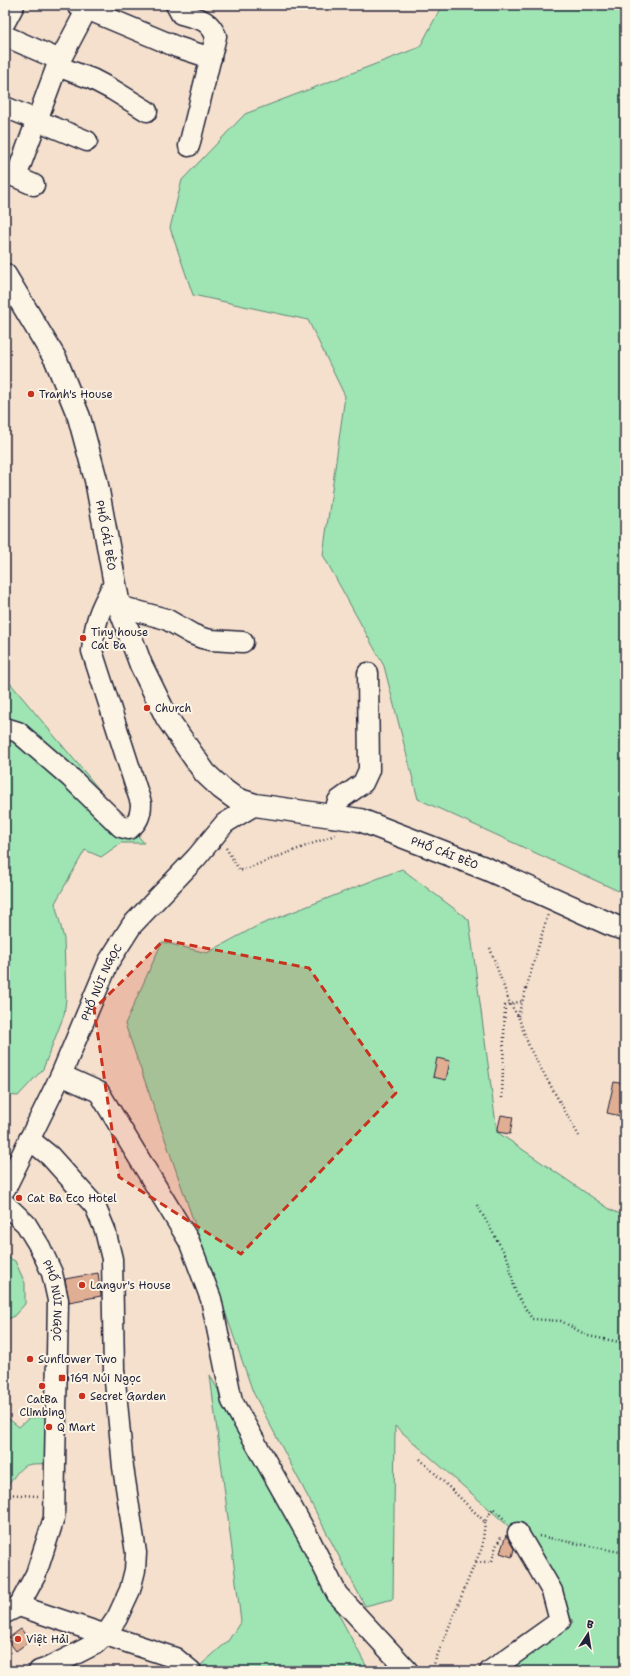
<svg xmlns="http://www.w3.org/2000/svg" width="630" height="1676" font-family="'Shantell Sans',sans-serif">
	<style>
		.green { fill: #9ee5b3; stroke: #608477 }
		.building { fill: #e0ae93; stroke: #22223b }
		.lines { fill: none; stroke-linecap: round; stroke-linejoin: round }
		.minor-casing { stroke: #22223b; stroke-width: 23 }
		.major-casing { stroke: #22223b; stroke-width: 25 }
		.path { stroke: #22223b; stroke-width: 2.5; stroke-dasharray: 1 3; stroke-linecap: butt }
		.minor { stroke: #fcf5e5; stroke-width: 20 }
		.major { stroke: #fcf5e5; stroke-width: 22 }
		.marked { fill: #c8321e; fill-opacity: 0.2; stroke: #c8321e; stroke-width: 3; stroke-dasharray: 8 5; stroke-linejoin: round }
		.poi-dot { fill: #c8321e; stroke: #fcf5e5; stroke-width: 1.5 }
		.labels { text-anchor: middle; stroke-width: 4; stroke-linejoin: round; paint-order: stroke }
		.poi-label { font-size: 11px; fill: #22223b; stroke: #fcf5e5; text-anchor: start }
		.street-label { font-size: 11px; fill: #22223b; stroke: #fcf5e5 }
	</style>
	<rect width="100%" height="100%" fill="#f4e0cc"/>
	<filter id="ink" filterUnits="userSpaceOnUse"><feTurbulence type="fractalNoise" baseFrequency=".025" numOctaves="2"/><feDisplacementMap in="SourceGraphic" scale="8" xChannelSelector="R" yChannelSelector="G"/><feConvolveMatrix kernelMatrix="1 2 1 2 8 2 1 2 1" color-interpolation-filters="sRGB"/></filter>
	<g filter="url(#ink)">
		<g class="green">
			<polygon points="442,5 625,5 625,894 418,799 384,666 323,555 345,396 308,320 193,295 170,228 182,180 245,114 420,47"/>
			<polygon points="5,677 144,843 121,843 101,857 85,850 55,903 64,939 66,999 64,1015 43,1069 18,1096 5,1095"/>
			<polygon points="402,869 469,920 497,1132 611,1210 625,1216 625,1671 509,1671 519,1660 573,1622 531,1546 395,1426 393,1599 365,1606 253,1392 125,1024 162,942 207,953 257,926"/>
			<polygon points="5,1256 15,1261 25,1283 25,1304 13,1317 5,1320"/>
			<polygon points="210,1375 369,1671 194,1671 228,1641 241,1621"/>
			<path d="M5 1416 19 1427 29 1418 48 1416 50 1464C23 1463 22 1464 8 1486H5Z"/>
		</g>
		<g class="building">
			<polygon points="437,1058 450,1061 446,1080 433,1077"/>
			<polygon points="614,1082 625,1084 625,1117 607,1113"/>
			<polygon points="501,1115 513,1117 510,1134 497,1132"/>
			<polygon points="98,1273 101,1296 69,1302 65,1279"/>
			<polygon points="506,1535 514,1549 512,1557 500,1553"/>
			<polygon points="21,1629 30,1641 16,1651 7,1639"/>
		</g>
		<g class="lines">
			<g class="minor-casing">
				<g id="minor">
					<polyline points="77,5 177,47 211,58"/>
					<path d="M176 5 181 14C198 19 208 18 216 36L189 146"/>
					<polyline points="5,22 14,5"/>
					<polyline points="5,36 60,60"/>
					<polyline points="57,66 92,79 113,90 147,111"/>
					<polyline points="5,107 87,141"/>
					<polyline points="5,172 34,185"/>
					<polyline points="16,177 57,66 89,5"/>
					<polyline points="119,606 166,619 192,634 202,638 211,640 243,642"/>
					<path d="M5 728 18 732 71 778 121 827 129 829C138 822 141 815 141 803L92 651C95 621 99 610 114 584"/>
					<polyline points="333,817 338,801 363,783 369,770 368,673"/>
					<polyline points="61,1075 99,1092 189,1241 211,1299 232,1401 309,1538 337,1594 408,1671"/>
					<polyline points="29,1139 50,1156 95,1206 105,1230 112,1259 114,1370 123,1467 136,1553 135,1570 130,1590 117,1618 106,1634 95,1644 48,1668 39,1671"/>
					<path id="s1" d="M5 1189 61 1075 109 961 132 925 196 858 225 823 255 805"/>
					<path id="s2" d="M5 1204 26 1224 40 1247 52 1273 58 1300 54 1518 36 1574 19 1606 5 1613"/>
					<polyline points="19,1606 175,1658 191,1671"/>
					<polyline points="490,1671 560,1621 552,1591 518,1533"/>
				</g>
			</g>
			<g class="major-casing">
				<g id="major">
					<path id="s3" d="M5 275 56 360 79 417 96 480 119 606 141 665 167 718 205 773 221 788 236 799 255 805 360 820 487 869 614 926 625 929"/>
				</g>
			</g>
			<g class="path">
				<polyline points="226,848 240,871 335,835"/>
				<polyline points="490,948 510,1004 518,1016 530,1049 579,1136"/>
				<polyline points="518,1016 548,914"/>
				<polyline points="502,1098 505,1006 510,1004 523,1001"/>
				<polyline points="477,1205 508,1259 515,1291 532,1319 561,1321 588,1336 625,1343"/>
				<polyline points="420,1459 485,1522 493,1508 508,1523"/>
				<polyline points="5,1494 38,1496"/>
				<polyline points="485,1522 482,1548 475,1563 492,1561 496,1546 502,1536"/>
				<polyline points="539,1536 625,1553"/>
				<polyline points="431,1671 475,1563"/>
			</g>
			<use href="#minor" class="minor"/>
			<use href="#major" class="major"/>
		</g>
	</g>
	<path class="marked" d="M164 940 309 968 396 1093 241 1254 119 1177 94 1009Z"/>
	<g class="poi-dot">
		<circle cx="31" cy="394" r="4"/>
		<circle cx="83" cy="638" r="4"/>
		<circle cx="147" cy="708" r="4"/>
		<circle cx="19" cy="1198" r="4"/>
		<circle cx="82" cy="1285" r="4"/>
		<circle cx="30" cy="1359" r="4"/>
		<rect x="58" y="1374" width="8" height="8" rx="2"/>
		<circle cx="42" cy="1386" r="4"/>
		<circle cx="82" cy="1396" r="4"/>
		<circle cx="49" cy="1427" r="4"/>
		<circle cx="18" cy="1639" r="4"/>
	</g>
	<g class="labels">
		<g class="poi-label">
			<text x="39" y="398">Tranh's House</text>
			<text x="91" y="636">Tiny house<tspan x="91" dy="13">Cat Ba</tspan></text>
			<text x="155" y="712">Church</text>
			<text x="27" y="1202">Cat Ba Eco Hotel</text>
			<text x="90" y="1289">Langur's House</text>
			<text x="38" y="1363">Sunflower Two</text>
			<text x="70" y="1382">169 Núi Ngọc</text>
			<text x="90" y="1400">Secret Garden</text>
			<text x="42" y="1403" text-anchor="middle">CatBa<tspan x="42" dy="13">Climbing</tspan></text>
			<text x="57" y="1431">Q Mart</text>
			<text x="26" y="1643">Việt Hải</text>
		</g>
		<g class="street-label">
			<text dy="4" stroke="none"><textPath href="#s3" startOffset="282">PHỐ CÁI BÈO</textPath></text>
			<text dy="4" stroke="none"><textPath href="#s3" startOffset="800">PHỐ CÁI BÈO</textPath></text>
			<text dy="4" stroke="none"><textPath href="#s1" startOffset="228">PHỐ NÚI NGỌC</textPath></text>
			<text dy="4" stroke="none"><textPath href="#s2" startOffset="112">PHỐ NÚI NGỌC</textPath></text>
		</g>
	</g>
	<rect width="630" height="1676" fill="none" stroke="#fcf5e5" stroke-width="20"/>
	<rect x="10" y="10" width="610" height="1656" fill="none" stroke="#22223b" stroke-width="1.5" filter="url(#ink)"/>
	<g transform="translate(588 1634) rotate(12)" stroke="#fcf5e5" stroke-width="3" paint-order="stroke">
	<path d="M0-3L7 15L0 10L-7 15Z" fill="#22223b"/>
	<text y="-6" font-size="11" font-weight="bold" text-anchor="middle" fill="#22223b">B</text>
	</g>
</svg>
